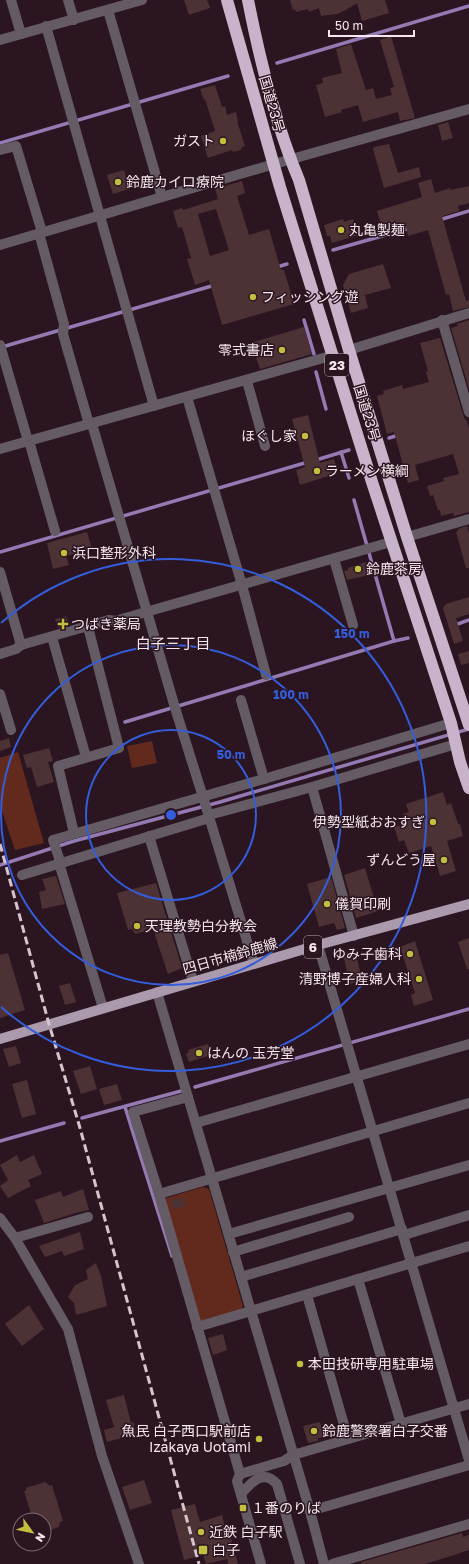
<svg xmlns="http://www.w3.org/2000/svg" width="469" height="1564" font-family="'Golos Text','Noto Sans JP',sans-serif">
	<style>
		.green { fill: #622a1c }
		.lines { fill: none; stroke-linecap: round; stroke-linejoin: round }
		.stream { stroke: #937ab2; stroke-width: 3.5 }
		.building { fill: #4d3235; fill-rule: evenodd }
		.minor { stroke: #645b64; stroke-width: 10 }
		.major { stroke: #ab9aad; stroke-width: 10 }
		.highway { stroke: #c8b3ca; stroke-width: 12 }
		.rail { stroke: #d5c4cd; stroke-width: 3; stroke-dasharray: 8 4; stroke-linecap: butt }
		.ring { fill: none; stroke: #335dda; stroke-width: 2 }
		.poi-dot { fill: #c1be40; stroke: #2b1521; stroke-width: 1.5 }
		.labels { text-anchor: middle; stroke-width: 3; stroke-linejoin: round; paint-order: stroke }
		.shield { fill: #2b1521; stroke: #b9a7b0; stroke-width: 1 }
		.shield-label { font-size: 13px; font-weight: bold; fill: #f6e6ee }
		.street-label { font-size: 14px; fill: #f6e6ee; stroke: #2b1521 }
		.poi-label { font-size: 14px; fill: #f6e6ee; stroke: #2b1521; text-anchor: start }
		.neighbourhood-label { font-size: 15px; fill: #f6e6ee; stroke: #2b1521 }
		.centre { fill: #335dda; stroke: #2b1521; stroke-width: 2 }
		.ring-label { font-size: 12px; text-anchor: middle; font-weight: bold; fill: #335dda; stroke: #2b1521; stroke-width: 3; stroke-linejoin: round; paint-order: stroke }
	</style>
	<rect width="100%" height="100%" fill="#2b1521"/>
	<g class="green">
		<polygon points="152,741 157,763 132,768 127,746"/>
		<polygon points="18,752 44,843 15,850 0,805 0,758"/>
		<polygon points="203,1187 209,1189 243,1306 239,1313 203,1323 199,1320 164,1205 166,1198"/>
	</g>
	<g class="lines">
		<g class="stream">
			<polyline points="277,63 469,6"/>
			<polyline points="0,143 228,76"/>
			<polyline points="439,220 469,211"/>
			<polyline points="333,250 410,228"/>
			<polyline points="277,267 287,264"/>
			<polyline points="304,320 314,354"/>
			<polyline points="2,347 215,285"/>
			<polyline points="316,372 326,409"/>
			<polyline points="389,438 399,435"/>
			<polyline points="341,452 349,478"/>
			<polyline points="316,460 349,450"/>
			<polyline points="0,552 308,462"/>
			<polyline points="455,625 469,620"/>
			<polyline points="394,641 408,638"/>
			<polyline points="125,722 394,641 354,500"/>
			<polyline points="0,865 74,841 220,802 469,729"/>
			<polyline points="195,1087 469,1009"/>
			<polyline points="125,1107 172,1256"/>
			<polyline points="82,1118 181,1091"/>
			<polyline points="0,1141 64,1123"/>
		</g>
	</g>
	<g class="building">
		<polygon points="184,0 207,0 210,8 189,15"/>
		<polygon points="290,0 385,0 389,13 362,21 357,3 344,11 337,14 321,16 319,8 309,12 308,9 296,12 295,9 293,10"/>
		<polygon points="391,36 415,118 400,121 398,112 363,122 358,105 341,110 342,112 325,117 316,85 323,83 322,78 342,73 336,49 351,44 366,90 373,88 376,99 392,95 390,88 394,87 380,40"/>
		<polygon points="215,85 222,107 225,106 227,115 236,112 238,121 237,121 245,146 241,148 241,150 233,152 232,150 208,158 201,136 215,131 205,99 204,100 200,89"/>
		<polygon points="448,122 453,138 442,141 438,125"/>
		<polygon points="389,144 398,173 419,167 421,177 384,188 373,149 374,147"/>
		<polygon points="124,170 129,189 113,194 107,175"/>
		<polygon points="431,179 435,193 450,188 450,190 469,186 469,203 458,206 459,211 442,216 466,301 469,300 469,307 453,311 449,294 446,295 428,230 408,236 406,227 384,234 377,211 422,197 418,183"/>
		<path d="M242 181 245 193 237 196 249 235 269 229 281 270H284L294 304 222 325 209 280 195 285 187 259 191 258 182 227 178 228 173 211 182 208 183 210 218 199 215 189ZM216 209 229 250 210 256 198 214Z"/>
		<polygon points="343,219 344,222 353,219 358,235 332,243 330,236 327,236 324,225"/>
		<polygon points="383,264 391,288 365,295 368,308 351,313 343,285 349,274"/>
		<polygon points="469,320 469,389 451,328 458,326 457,324"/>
		<polygon points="304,327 312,354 260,369 251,343"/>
		<polygon points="440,338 463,414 465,420 466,419 469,428 469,512 454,516 453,513 441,516 440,510 438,510 433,495 430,496 427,486 444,481 443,478 459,474 453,454 415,465 419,480 408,483 394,432 387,434 377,396 384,394 383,391 402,385 403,389 429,382 426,372 428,371 420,343"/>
		<polygon points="308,415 320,463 334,459 338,473 300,485 296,470 305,467 292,419"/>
		<polygon points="467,526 469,533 469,568 466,568 456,532 458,531 458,529"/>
		<polygon points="87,532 92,549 66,556 69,565 53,569 47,543"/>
		<polygon points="366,562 369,575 347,580 344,571 348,570 348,568"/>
		<polygon points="469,597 469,614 456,618 463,641 454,644 443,608 446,604"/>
		<polygon points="66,616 69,625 58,628 55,619"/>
		<polygon points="469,651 469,663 461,665 458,654"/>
		<polygon points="9,738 11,747 0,751 0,741"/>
		<polygon points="49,748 53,761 48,762 54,782 37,787 31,767 27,768 23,755"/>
		<polygon points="443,792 447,805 451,803 458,824 460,824 463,836 447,841 456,871 440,876 431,846 409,853 404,840 399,842 394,827 406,824 403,814 409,812 406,804"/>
		<polygon points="365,868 378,911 356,918 344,875"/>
		<polygon points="56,876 65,904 42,909 39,892 46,890 42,879"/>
		<polygon points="331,877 345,928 337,930 334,923 319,927 307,884"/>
		<polygon points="156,883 182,968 168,974 153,929 135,934 132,929 128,930 117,893"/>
		<polygon points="469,938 469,969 467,969 458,942"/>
		<polygon points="415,941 433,1000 414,1006 411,995 415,993 400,947"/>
		<polygon points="355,950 362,980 350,984 343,954"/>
		<polygon points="8,953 25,1010 0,1018 0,955"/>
		<polygon points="70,983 76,1002 65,1005 59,986"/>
		<polygon points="208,1044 211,1055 189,1062 186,1054 189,1052 188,1050"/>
		<polygon points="16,1046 21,1063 9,1067 3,1049"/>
		<polygon points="90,1066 97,1089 81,1094 73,1071"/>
		<polygon points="27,1080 36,1114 22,1118 12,1084"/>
		<polygon points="117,1084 122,1100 104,1105 99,1089"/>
		<polygon points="17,1155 20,1162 34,1155 42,1174 28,1180 31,1186 8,1198 0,1186 8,1180 0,1165"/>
		<polygon points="83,1189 89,1210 79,1212 44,1223 35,1200 61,1191 63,1197"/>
		<polygon points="183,1197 186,1206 173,1209 170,1200"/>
		<polygon points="80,1232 84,1249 64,1256 62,1251 45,1257 39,1246"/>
		<polygon points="96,1263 101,1276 107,1306 76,1315 74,1303 68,1297 75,1285 88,1279 86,1270"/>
		<polygon points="29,1305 44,1329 22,1346 5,1324"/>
		<polygon points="223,1334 227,1350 213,1355 208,1338"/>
		<polygon points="124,1395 131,1423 133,1422 136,1434 107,1442 104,1430 114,1427 106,1400"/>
		<polygon points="320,1422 324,1437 318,1438 318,1441 308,1443 303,1426"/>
		<polygon points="144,1480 152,1503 130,1510 122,1487"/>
		<polygon points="45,1482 50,1486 52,1485 63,1521 60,1522 59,1527 44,1532 44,1520 33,1520 24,1491 26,1491 26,1488"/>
		<polygon points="195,1504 200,1522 222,1515 227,1536 230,1535 238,1564 228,1564 227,1559 206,1564 203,1555 184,1560 171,1510"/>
		<polygon points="462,1533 463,1537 469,1535 469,1550 451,1556 425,1564 361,1564 361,1562"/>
	</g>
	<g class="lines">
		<g class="minor">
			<polyline points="11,0 21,34"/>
			<polyline points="68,0 74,20"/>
			<polyline points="108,10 162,197"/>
			<polyline points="46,26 154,406"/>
			<polyline points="0,40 142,0"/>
			<polyline points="0,150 16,146 42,232"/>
			<polyline points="39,233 64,324 63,334 89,424"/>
			<polyline points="0,245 274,164 469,109"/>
			<polyline points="442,320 469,412"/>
			<polyline points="0,345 28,441"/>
			<polyline points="349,350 469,313"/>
			<polyline points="247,381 265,446"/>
			<polyline points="187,397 242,585 266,675"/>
			<polyline points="92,424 176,711 203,797 254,964"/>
			<polyline points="29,441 55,531"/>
			<polyline points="0,449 334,355"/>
			<polyline points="407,537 469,519"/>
			<polyline points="334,559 353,625"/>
			<polyline points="0,572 21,645"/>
			<polyline points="52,637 86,757"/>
			<polyline points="0,654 16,649 21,645 109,620 115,621 146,612 391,542"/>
			<polyline points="0,694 11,730"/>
			<polyline points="241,700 264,779"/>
			<polyline points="312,787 354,936"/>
			<polyline points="74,833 58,766 119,748 88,627"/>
			<polyline points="149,836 193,981"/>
			<polyline points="22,875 206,819 209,815 312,787 456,744"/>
			<polyline points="318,945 469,1460"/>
			<polyline points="157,992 310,1511 324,1564"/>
			<polyline points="103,1008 59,863 59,858 53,840 264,779 451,723"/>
			<polyline points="188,1097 133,1112 159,1194 240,1474 237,1481 261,1564"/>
			<polyline points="196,1123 469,1044"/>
			<polyline points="159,1194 469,1103"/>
			<polyline points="0,1218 15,1238 68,1329 102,1456 139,1564"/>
			<polyline points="229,1234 469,1165"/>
			<polyline points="404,1235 469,1215"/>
			<polyline points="15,1238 88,1217"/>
			<polyline points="233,1252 349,1217"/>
			<polyline points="241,1277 402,1229"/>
			<polyline points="358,1279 401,1424"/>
			<polyline points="307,1295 348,1439"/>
			<polyline points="197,1327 469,1246"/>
			<polyline points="240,1474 284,1461 293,1455 469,1404"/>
			<path d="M241 1494C251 1483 263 1468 277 1484L300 1564"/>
			<polyline points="310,1511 469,1465"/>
			<polyline points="332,1564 469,1524"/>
		</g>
		<polyline class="major" points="0,1039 318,945 469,904"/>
		<g class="highway">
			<polyline points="227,0 280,187 372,482 451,723 460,762 469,788"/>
			<path d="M248 0C260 61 275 123 299 180L349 350 407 537 469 725"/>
		</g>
		<polyline class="rail" points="0,844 49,1024 80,1128 199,1564"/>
	</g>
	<g class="ring">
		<circle cx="171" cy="815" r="85"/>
		<circle cx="171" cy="815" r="170"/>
		<path d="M1 623A256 256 0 1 1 1 1007"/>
	</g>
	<g class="poi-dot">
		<circle cx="223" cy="141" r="4"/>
		<circle cx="118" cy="182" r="4"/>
		<circle cx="341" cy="230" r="4"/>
		<circle cx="253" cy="297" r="4"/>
		<circle cx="282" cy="350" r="4"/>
		<circle cx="305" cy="436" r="4"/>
		<circle cx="317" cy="471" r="4"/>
		<circle cx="64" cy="553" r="4"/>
		<circle cx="358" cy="569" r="4"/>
		<path d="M61 618h4v4h4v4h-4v4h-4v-4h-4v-4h4z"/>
		<circle cx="433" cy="822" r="4"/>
		<circle cx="444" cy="860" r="4"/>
		<circle cx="327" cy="904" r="4"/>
		<circle cx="137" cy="926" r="4"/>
		<circle cx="410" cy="954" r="4"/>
		<circle cx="419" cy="979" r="4"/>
		<circle cx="199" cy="1053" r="4"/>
		<circle cx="300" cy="1364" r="4"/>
		<circle cx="314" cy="1431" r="4"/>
		<circle cx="259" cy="1439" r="4"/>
		<rect x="239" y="1504" width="8" height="8" rx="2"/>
		<circle cx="201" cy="1532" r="4"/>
		<rect x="198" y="1545" width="10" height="10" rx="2"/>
	</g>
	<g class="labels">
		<g class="shield">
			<rect x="325" y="354" width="24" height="22" rx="3"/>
			<rect x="304" y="936" width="18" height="22" rx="3"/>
		</g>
		<g class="shield-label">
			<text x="337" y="370">23</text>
			<text x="313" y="952">6</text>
		</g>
		<g class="street-label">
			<text transform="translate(272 104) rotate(74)" y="5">国道23号</text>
			<text transform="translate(367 413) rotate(73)" y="5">国道23号</text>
			<text transform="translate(230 956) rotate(-16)" y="5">四日市楠鈴鹿線</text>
		</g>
		<g class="poi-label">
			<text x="215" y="146" text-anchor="end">ガスト</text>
			<text x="126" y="187">鈴鹿カイロ療院</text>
			<text x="349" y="235">丸亀製麺</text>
			<text x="261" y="302">フィッシング遊</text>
			<text x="274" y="355" text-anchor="end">零式書店</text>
			<text x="297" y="441" text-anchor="end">ほぐし家</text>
			<text x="325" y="476">ラーメン横綱</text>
			<text x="72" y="558">浜口整形外科</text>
			<text x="366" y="574">鈴鹿茶房</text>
			<text x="71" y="629">つばき薬局</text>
			<text x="425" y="827" text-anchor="end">伊勢型紙おおすぎ</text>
			<text x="436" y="865" text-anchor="end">ずんどう屋</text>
			<text x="335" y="909">儀賀印刷</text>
			<text x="145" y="931">天理教勢白分教会</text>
			<text x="402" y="959" text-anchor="end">ゆみ子歯科</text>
			<text x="411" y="984" text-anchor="end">清野博子産婦人科</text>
			<text x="207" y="1058">はんの 玉芳堂</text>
			<text x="308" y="1369">本田技研専用駐車場</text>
			<text x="251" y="1436" text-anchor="end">魚民 白子西口駅前店<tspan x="251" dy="16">Izakaya Uotami</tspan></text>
			<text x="322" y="1436">鈴鹿警察署白子交番</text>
			<text x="251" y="1513">１番のりば</text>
			<text x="209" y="1537">近鉄 白子駅</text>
			<text x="212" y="1555">白子</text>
		</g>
		<g class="neighbourhood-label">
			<text x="173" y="649">白子三丁目</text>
		</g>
	</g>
	<circle cx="171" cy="815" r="6" class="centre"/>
	<g class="ring-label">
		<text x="352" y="638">150 m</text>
		<text x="291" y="699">100 m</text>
		<text x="231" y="759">50 m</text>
	</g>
	<g transform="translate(32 1532) rotate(123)"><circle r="19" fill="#2b1521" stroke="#7c6973"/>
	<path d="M0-3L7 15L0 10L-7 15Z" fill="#c1be40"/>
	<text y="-6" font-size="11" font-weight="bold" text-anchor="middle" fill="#f6e6ee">N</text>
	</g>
	<path d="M329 30v6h85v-6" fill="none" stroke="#f6e6ee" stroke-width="2"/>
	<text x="335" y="30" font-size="12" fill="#f6e6ee" stroke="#2b1521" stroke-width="3" paint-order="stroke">50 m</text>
</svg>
